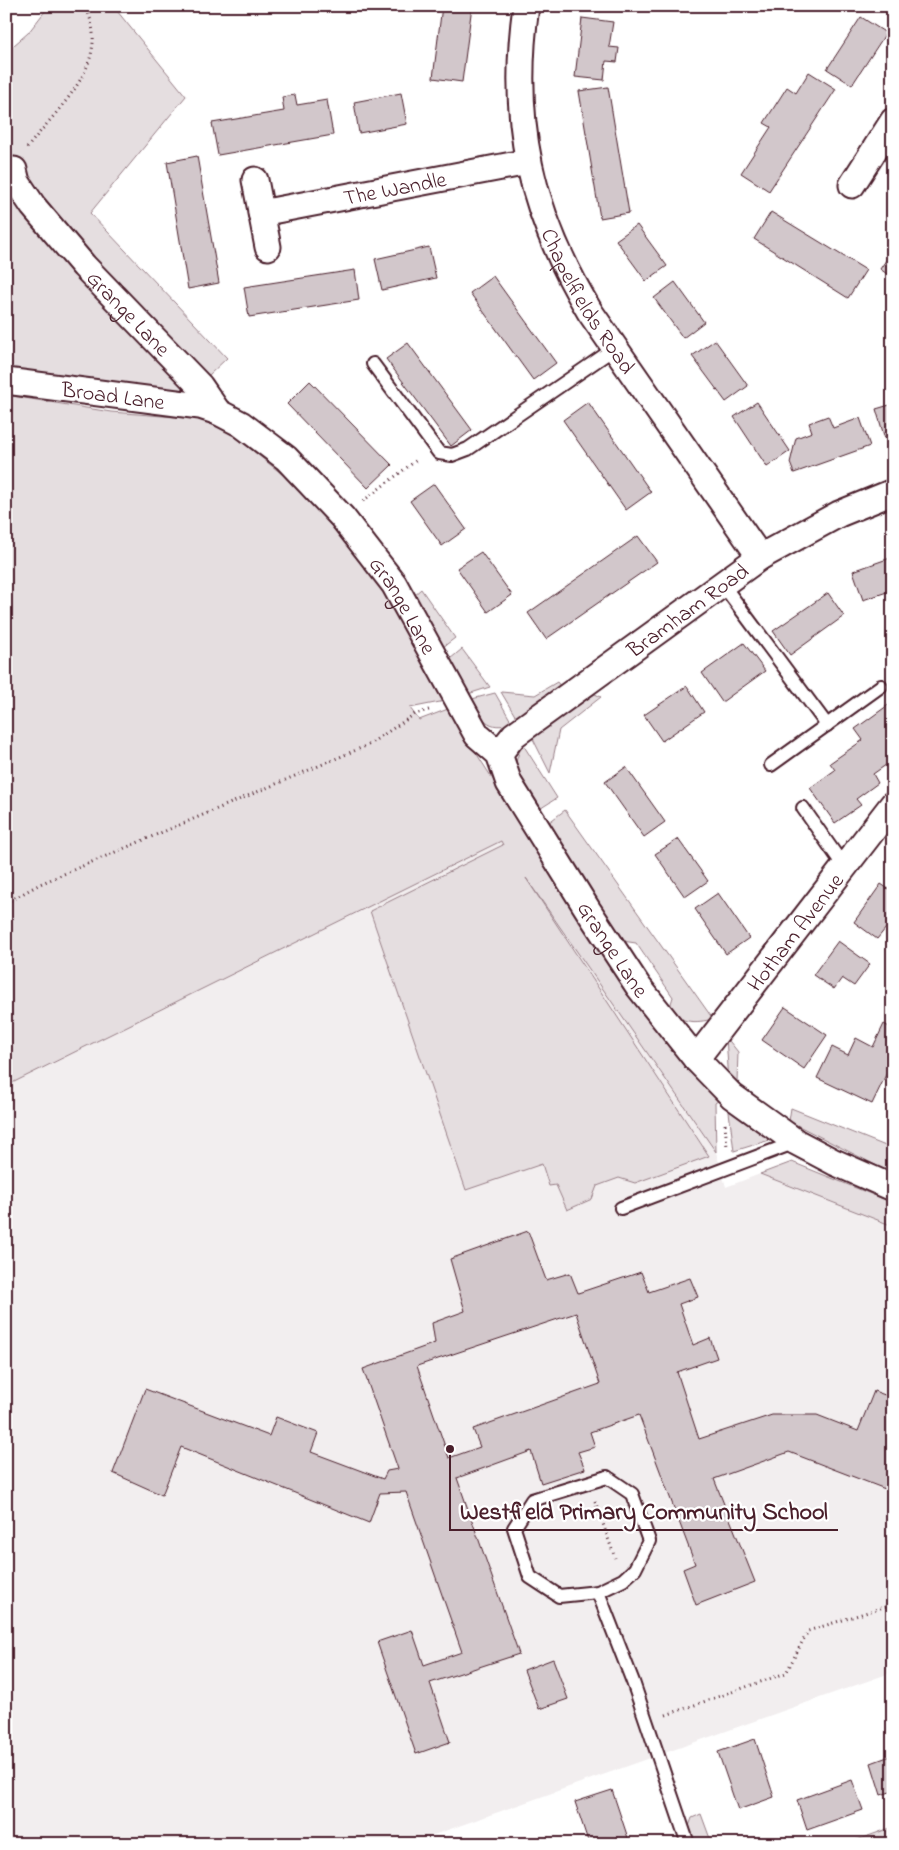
<svg xmlns="http://www.w3.org/2000/svg" width="899" height="1850" font-family="'Indie Flower',sans-serif">
	<style>
		.built { fill: #f2eeef }
		.green { fill: #e5dee0; stroke: #987e86 }
		.building { fill: #d2c7cb; stroke: #4a1f2b; fill-rule: evenodd }
		.lines { fill: none; stroke-linecap: round; stroke-linejoin: round }
		.service-casing { stroke: #4a1f2b; stroke-width: 16 }
		.minor-casing { stroke: #4a1f2b; stroke-width: 29 }
		.path { stroke: #4a1f2b; stroke-width: 3; stroke-dasharray: 1 4; stroke-linecap: butt }
		.service { stroke: #fff; stroke-width: 12 }
		.minor { stroke: #fff; stroke-width: 25 }
		.labels { text-anchor: middle; stroke-width: 4.5; stroke-linejoin: round; paint-order: stroke }
		.street-label { font-size: 22px; fill: #4a1f2b; stroke: #fff }
		.leader { fill: none; stroke: #4a1f2b; stroke-width: 2 }
		.callout-dot { fill: #4a1f2b; stroke: #fff; stroke-width: 2 }
		.callout-label { font-size: 24px; text-anchor: middle; font-weight: bold; fill: #4a1f2b; stroke: #fff; stroke-width: 4.5; stroke-linejoin: round; paint-order: stroke }
	</style>
	<rect width="100%" height="100%" fill="#fff"/>
	<filter id="ink" filterUnits="userSpaceOnUse"><feTurbulence type="fractalNoise" baseFrequency=".02" numOctaves="2"/><feDisplacementMap in="SourceGraphic" scale="10" xChannelSelector="R" yChannelSelector="G"/><feConvolveMatrix kernelMatrix="1 2 1 2 8 2 1 2 1" color-interpolation-filters="sRGB"/></filter>
	<g filter="url(#ink)">
		<polygon class="built" points="501,841 716,1152 726,1187 760,1174 893,1226 893,1672 408,1844 6,1844 6,1086"/>
		<g class="green">
			<polygon points="49,6 113,6 186,96 90,213 227,358 189,394 6,374 6,52 28,33"/>
			<polygon points="6,395 111,412 214,420 301,489 372,576 377,577 445,701 410,708 419,720 448,709 639,1008 677,1054 722,1098 715,1103 716,1152 526,878 709,1156 635,1183 619,1178 597,1186 592,1199 567,1210 556,1185 549,1186 542,1164 466,1190 370,911 503,845 501,841 6,1086"/>
			<polygon points="421,589 455,638 443,647 413,596"/>
			<polygon points="462,649 490,687 468,694 450,659"/>
			<polygon points="557,682 561,687 517,719 501,692 535,695"/>
			<path d="M495 693 512 723C488 732 481 718 472 699Z"/>
			<polygon points="595,694 601,697 559,730 550,773 532,737"/>
			<polygon points="522,743 557,798 538,810 514,768"/>
			<path d="M565 810 713 1019C696 1023 682 1024 669 1010L673 997 636 943 622 941 548 823Z"/>
			<polygon points="726,1037 738,1052 737,1082 729,1082"/>
			<polygon points="734,1107 773,1139 734,1151 729,1112"/>
			<polygon points="791,1108 893,1149 893,1174 789,1121"/>
			<polygon points="792,1162 893,1203 893,1226 760,1174"/>
			<polygon points="701,1814 712,1844 696,1844 689,1826 692,1818"/>
			<polygon points="893,1827 893,1844 846,1844"/>
		</g>
		<g class="building">
			<polygon points="442,6 472,6 462,82 433,78"/>
			<polygon points="861,17 886,33 852,85 827,69"/>
			<polygon points="582,18 613,22 609,47 619,48 617,62 606,61 604,80 575,77"/>
			<polygon points="809,72 836,89 769,191 741,173 771,127 764,123 787,87 796,93"/>
			<polygon points="608,87 629,213 600,218 579,91"/>
			<polygon points="401,93 407,124 359,133 354,102"/>
			<polygon points="295,95 297,105 327,100 333,135 218,155 212,123 284,111 282,97"/>
			<polygon points="197,156 219,283 188,289 167,162"/>
			<polygon points="771,212 866,270 848,298 754,239"/>
			<polygon points="637,225 667,266 646,281 616,240"/>
			<polygon points="429,247 436,278 382,290 375,259"/>
			<polygon points="893,250 893,278 880,269"/>
			<polygon points="355,270 359,300 249,317 244,287"/>
			<polygon points="493,276 556,363 533,380 470,293"/>
			<polygon points="675,282 704,322 683,338 654,298"/>
			<polygon points="715,340 748,386 726,402 692,356"/>
			<polygon points="408,343 472,430 451,446 386,359"/>
			<polygon points="310,381 392,465 368,488 287,404"/>
			<polygon points="588,402 651,492 626,510 563,420"/>
			<polygon points="757,402 790,451 767,467 734,417"/>
			<polygon points="893,404 893,436 885,439 876,409"/>
			<polygon points="828,416 833,428 860,418 870,446 794,473 790,463 796,438 812,432 809,423"/>
			<polygon points="434,484 466,529 442,546 410,501"/>
			<polygon points="638,536 657,562 546,639 528,613"/>
			<polygon points="481,552 512,595 488,612 457,568"/>
			<polygon points="893,557 893,590 863,600 853,571"/>
			<polygon points="828,593 844,616 790,655 773,631"/>
			<polygon points="744,643 765,671 722,702 702,673"/>
			<polygon points="687,686 704,712 662,741 644,715"/>
			<polygon points="891,703 893,760 873,774 878,783 856,799 861,805 835,823 810,788 835,770 830,763 863,740 855,729"/>
			<polygon points="626,767 665,822 644,837 605,782"/>
			<polygon points="678,839 708,881 685,897 655,854"/>
			<polygon points="881,884 893,892 893,933 886,928 877,939 854,922"/>
			<polygon points="718,893 749,938 726,954 695,909"/>
			<polygon points="838,941 870,964 854,986 842,978 834,989 813,975"/>
			<polygon points="785,1007 827,1035 804,1069 762,1040"/>
			<polygon points="884,1024 893,1029 893,1060 872,1104 817,1078 832,1047 848,1055 856,1038 873,1047"/>
			<path d="M528 1231 546 1280 570 1273 578 1293 641 1272 649 1292 690 1278 698 1297 679 1304 693 1345 710 1338 717 1358 677 1372 699 1439 772 1415H817L858 1431 874 1391 893 1398V1492L789 1452 714 1479 755 1582 696 1605 683 1569 695 1564 639 1415 590 1432 595 1447 578 1452 585 1469 541 1483 531 1451 457 1478 519 1654 430 1683 450 1742 416 1754 377 1642 412 1630 424 1665 462 1652 406 1492 380 1493 369 1523 181 1447 162 1495 113 1473 145 1389 269 1436 276 1417 318 1433 311 1452 383 1479 387 1471 398 1469 363 1369 435 1343 432 1323 465 1311 450 1259ZM576 1313 600 1384 473 1429 480 1447 449 1458 417 1366Z"/>
			<polygon points="553,1659 568,1699 539,1709 524,1670"/>
			<polygon points="755,1739 774,1797 738,1810 718,1752"/>
			<polygon points="893,1755 893,1791 881,1795 871,1763"/>
			<polygon points="852,1780 863,1810 807,1830 797,1800"/>
			<polygon points="612,1790 630,1844 589,1844 575,1802"/>
		</g>
		<g class="lines">
			<g class="service-casing">
				<g id="service">
					<polyline points="373,364 439,453 452,455 468,449 615,348"/>
					<polyline points="723,585 827,725"/>
					<polyline points="771,765 881,686"/>
					<polyline points="803,808 845,868"/>
					<polyline points="621,1208 796,1142"/>
					<polygon points="607,1477 632,1494 649,1541 635,1569 623,1580 598,1592 559,1596 530,1577 514,1528 532,1500"/>
					<polyline points="598,1592 633,1682 688,1844"/>
				</g>
			</g>
			<g class="minor-casing">
				<g id="minor">
					<path id="s1" d="M526 6C510 122 530 212 590 312L760 557"/>
					<path id="s2" d="M14 170 17 182 33 206 84 266 200 386 218 412 241 424 286 458 342 517 394 584 477 735 499 754 509 783 588 910 638 986 696 1059 732 1096 796 1142 834 1162 893 1188"/>
					<polyline points="255,180 268,247"/>
					<polyline points="852,185 893,121"/>
					<path id="s3" d="M261 213 528 162"/>
					<path id="s4" d="M6 381 200 406 218 412"/>
					<path id="s5" d="M499 754 514 735 760 557 839 514 893 492"/>
					<path id="s6" d="M696 1059 893 804"/>
				</g>
			</g>
			<g class="path">
				<path d="M27 148C59 106 114 62 85 6"/>
				<polyline points="363,501 418,459"/>
				<polyline points="6,903 40,884 368,745 415,714 432,709"/>
				<polyline points="725,1124 727,1147"/>
				<polyline points="595,1501 615,1558"/>
				<polyline points="666,1715 786,1673 808,1631 893,1604"/>
			</g>
			<use href="#service" class="service"/>
			<use href="#minor" class="minor"/>
		</g>
	</g>
	<g class="labels">
		<g class="street-label">
			<text dy="8" stroke="none"><textPath href="#s3" startOffset="136">The Wandle</textPath></text>
			<text dy="8" stroke="none"><textPath href="#s1" startOffset="309">Chapelfields Road</textPath></text>
			<text dy="8" stroke="none"><textPath href="#s2" startOffset="185">Grange Lane</textPath></text>
			<text dy="8" stroke="none"><textPath href="#s4" startOffset="108">Broad Lane</textPath></text>
			<text dy="8" stroke="none"><textPath href="#s2" startOffset="590">Grange Lane</textPath></text>
			<text dy="8" stroke="none"><textPath href="#s5" startOffset="238">Bramham Road</textPath></text>
			<text dy="8" stroke="none"><textPath href="#s6" startOffset="161">Hotham Avenue</textPath></text>
			<text dy="8" stroke="none"><textPath href="#s2" startOffset="995">Grange Lane</textPath></text>
		</g>
	</g>
	<path class="leader" d="M450 1449L450 1530H838"/>
	<circle class="callout-dot" cx="450" cy="1449" r="5"/>
	<g class="callout-label">
		<text x="644" y="1519">Westfield Primary Community School</text>
	</g>
	<rect width="899" height="1850" fill="none" stroke="#fff" stroke-width="25"/>
	<rect x="12" y="12" width="874" height="1825" fill="none" stroke="#4a1f2b" stroke-width="2" filter="url(#ink)"/>
</svg>
